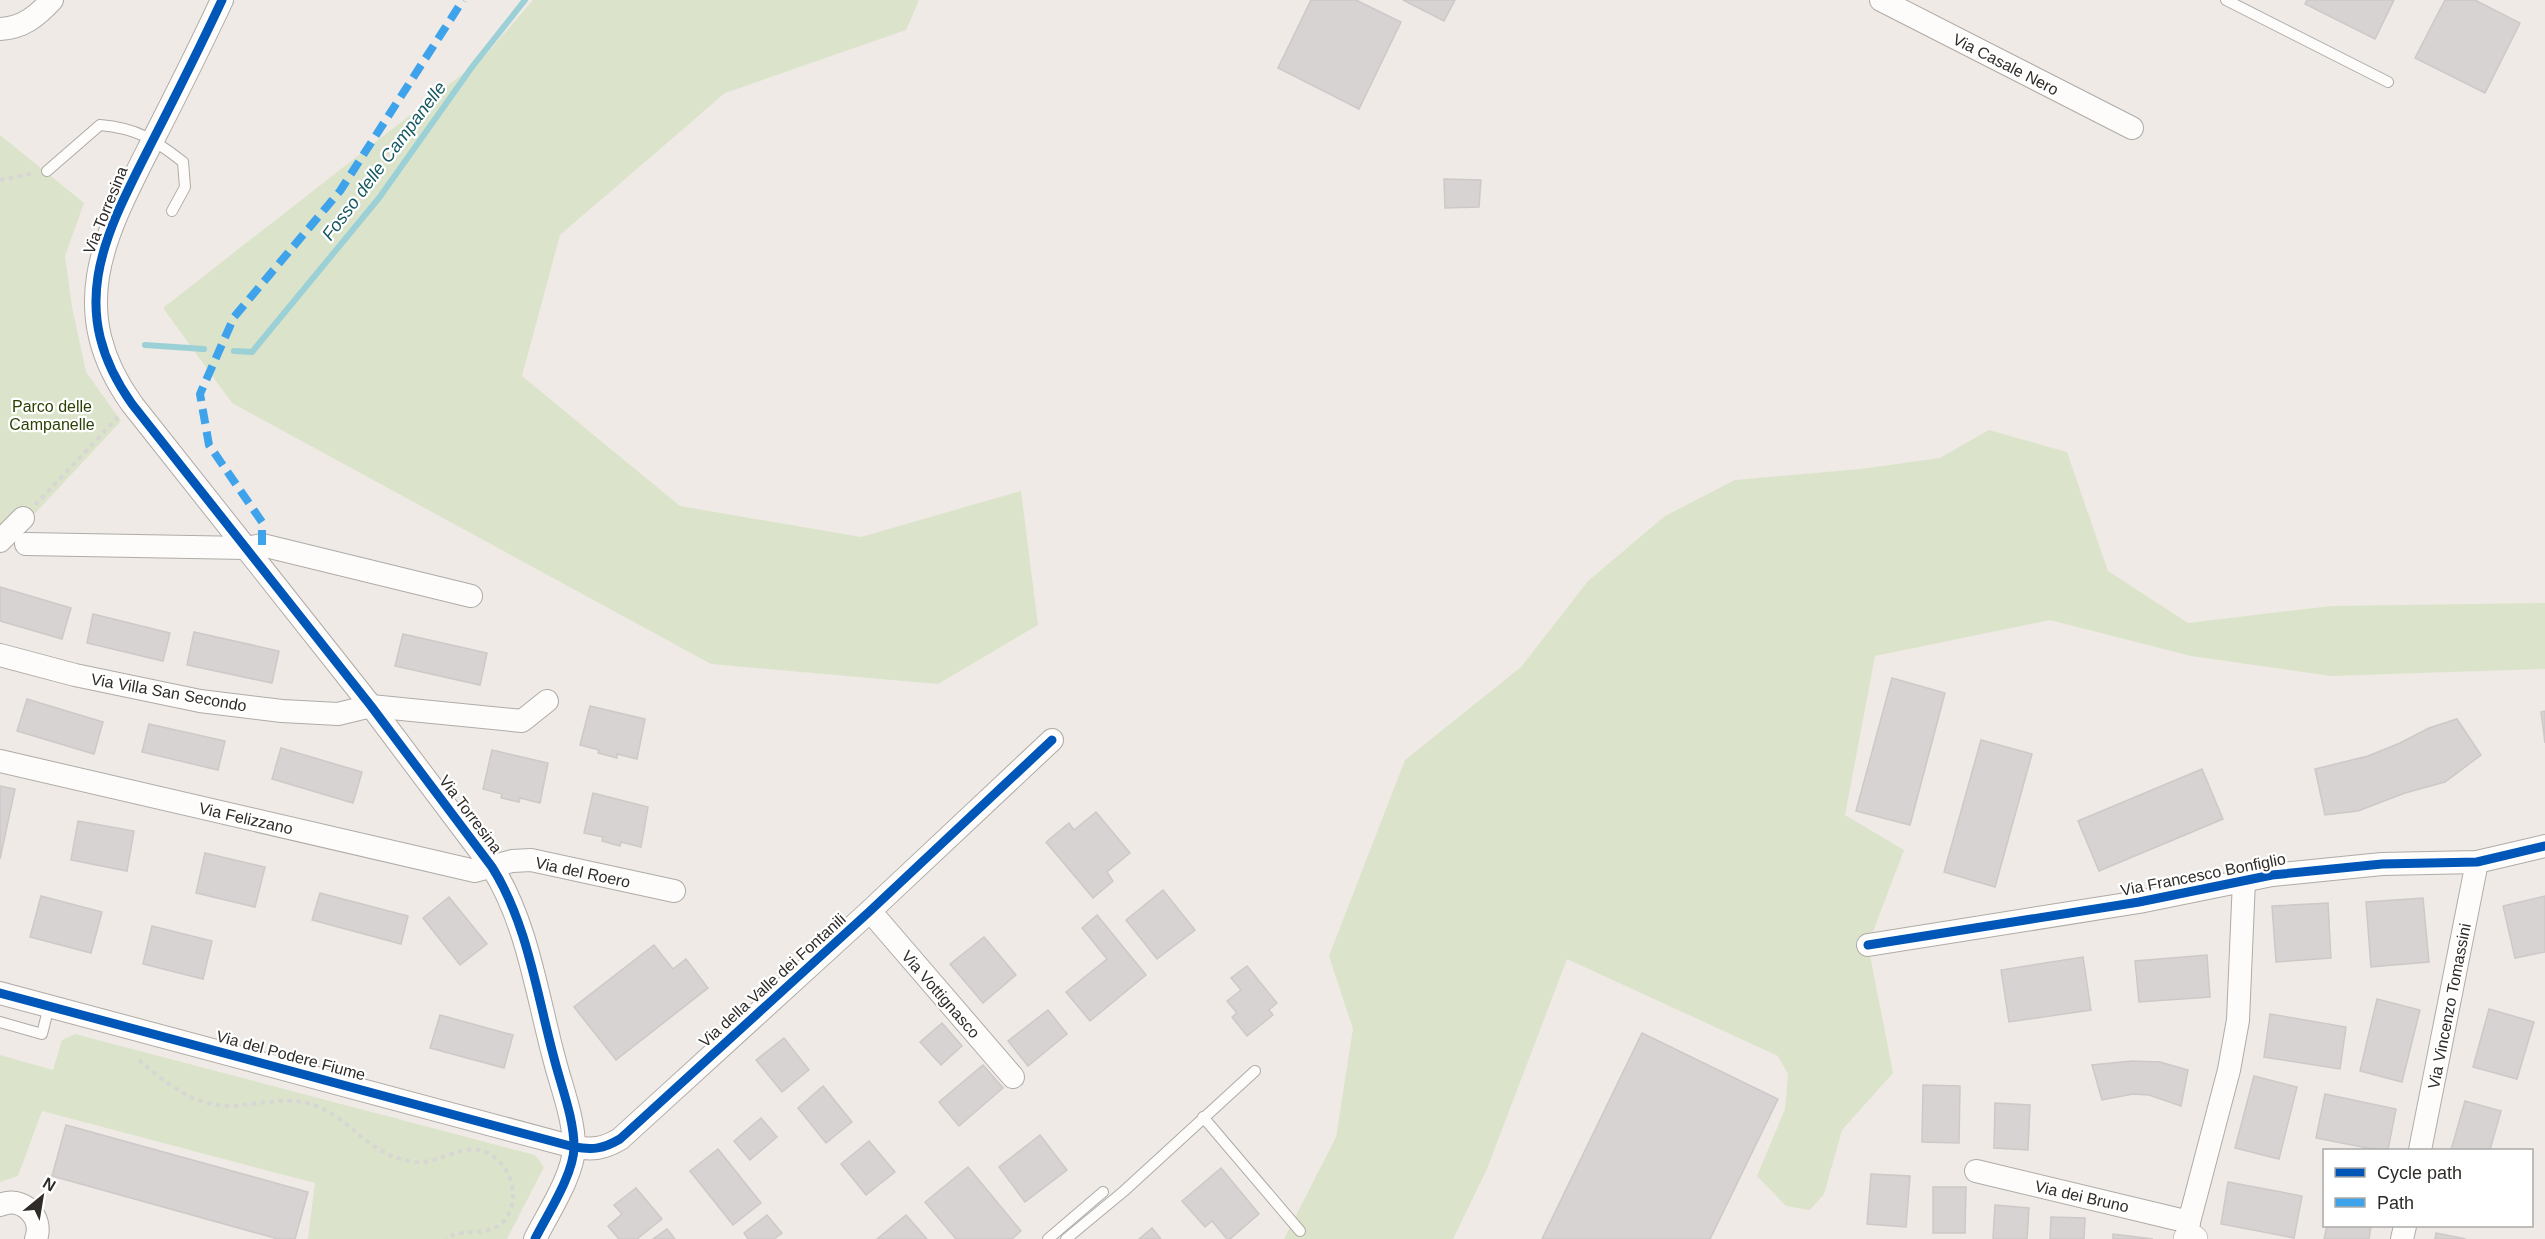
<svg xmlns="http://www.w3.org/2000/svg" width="2545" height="1239" font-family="Helvetica,sans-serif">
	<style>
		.green { fill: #dbe4ca }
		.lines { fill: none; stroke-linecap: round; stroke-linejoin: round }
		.stream { stroke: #9bd0d7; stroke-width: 6 }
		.building { fill: #d7d3d2; stroke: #cdc9c8; stroke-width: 1.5 }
		.service-casing { stroke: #afaba7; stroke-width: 12 }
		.minor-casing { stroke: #afaba7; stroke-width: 24 }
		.tertiary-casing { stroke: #afaba7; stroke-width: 28 }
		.path { stroke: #d7d6d4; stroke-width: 4; stroke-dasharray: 4.5 4.5; stroke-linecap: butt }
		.service { stroke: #fdfcfb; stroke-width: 10 }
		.minor { stroke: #fdfcfb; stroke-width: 22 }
		.tertiary { stroke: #fdfcfb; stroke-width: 27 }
		.quiet { stroke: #3ea3eb; stroke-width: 8; stroke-dasharray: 15 8; stroke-linecap: butt }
		.cycleway-casing { stroke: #fff; stroke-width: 13 }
		.cycleway { stroke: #0057b8; stroke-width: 9 }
		.labels { text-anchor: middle; stroke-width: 4.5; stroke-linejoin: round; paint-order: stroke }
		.street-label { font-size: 16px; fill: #2e2b28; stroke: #fff }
		.park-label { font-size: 16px; fill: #2c4103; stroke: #fff }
		.water-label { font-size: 18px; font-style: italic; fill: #145760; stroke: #fff }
	</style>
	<rect width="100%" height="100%" fill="#efeae5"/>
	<g class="green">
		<polygon points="533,0 919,0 906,30 725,93 560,235 522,376 680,506 861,537 1021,491 1038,625 938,684 711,664 232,403 163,308 483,58"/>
		<polygon points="0,135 84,203 65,256 72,307 86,372 121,421 0,551"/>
		<polygon points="1989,430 2067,452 2108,571 2188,623 2331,606 2545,603 2545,669 2331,676 2191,656 2050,620 1875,656 1845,815 1904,850 1868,945 1893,1073 1842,1130 1824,1194 1810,1210 1786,1206 1757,1176 1785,1109 1788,1074 1778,1056 1567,959 1487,1169 1453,1239 1284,1239 1336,1137 1353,1029 1329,956 1405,760 1521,667 1588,581 1665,516 1735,480 1860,469 1940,458"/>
		<polygon points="75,1034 535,1155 544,1167 507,1239 308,1239 315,1183 42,1111 18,1176 0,1182 0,1055 53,1070 62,1040"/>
	</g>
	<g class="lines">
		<g class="stream">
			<polyline points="145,345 204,349"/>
			<polyline points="234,351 252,352 379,198 472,67 525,0"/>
		</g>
	</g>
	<g class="building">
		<polygon points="1311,0 1356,0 1401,22 1359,109 1278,68"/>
		<polygon points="1403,0 1455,0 1444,21"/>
		<polygon points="2307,0 2394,0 2375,39 2305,4"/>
		<polygon points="2445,0 2475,0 2520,23 2485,93 2415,58"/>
		<polygon points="1444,179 1481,180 1479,207 1445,208"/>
		<polygon points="0,587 71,608 62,639 0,621"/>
		<polygon points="93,614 170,633 163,661 87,643"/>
		<polygon points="194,632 279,651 272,683 187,665"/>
		<polygon points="403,634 487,653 480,685 395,666"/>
		<polygon points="1892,678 1945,693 1910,825 1856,811"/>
		<polygon points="27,699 103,722 94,754 17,731"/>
		<polygon points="590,706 645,719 637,759 617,754 617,758 598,753 599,750 580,745"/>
		<polygon points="2545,711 2545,743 2541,712"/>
		<polygon points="2457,719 2481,755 2445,782 2405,793 2358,811 2325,815 2315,769 2368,756 2400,743 2429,728"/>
		<polygon points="149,724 225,741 218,770 142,752"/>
		<polygon points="1981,740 2032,754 1995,887 1944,872"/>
		<polygon points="281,748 362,772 353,803 272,779"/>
		<polygon points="492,750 548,763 540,803 520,798 519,802 501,798 502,794 483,789"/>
		<polygon points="2202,769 2223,819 2099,871 2078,821"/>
		<polygon points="0,786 15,789 0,859"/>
		<polygon points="593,793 648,807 641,847 621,842 620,846 602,841 603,837 584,833"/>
		<polygon points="1096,812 1130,853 1107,872 1113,881 1093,898 1046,842 1069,823 1074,830"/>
		<polygon points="78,821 134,831 127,871 71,860"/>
		<polygon points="205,853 265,867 255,907 196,893"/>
		<polygon points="1163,890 1195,930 1157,959 1126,920"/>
		<polygon points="320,893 408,916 401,944 312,920"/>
		<polygon points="41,896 102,912 91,953 30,937"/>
		<polygon points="2545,896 2545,952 2515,958 2503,906"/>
		<polygon points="449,897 487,944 460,965 423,918"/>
		<polygon points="2423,898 2429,962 2371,967 2366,902"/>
		<polygon points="2328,903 2331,958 2276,962 2272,906"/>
		<polygon points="1097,915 1146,975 1090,1021 1066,992 1107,959 1082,928"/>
		<polygon points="152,926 212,941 203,979 143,964"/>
		<polygon points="984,937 1016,975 983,1003 950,964"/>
		<polygon points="654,945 673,969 686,959 708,988 616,1060 574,1007"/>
		<polygon points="2207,955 2210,997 2139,1002 2135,961"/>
		<polygon points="2083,957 2091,1010 2009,1022 2001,970"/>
		<polygon points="1247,966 1277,1003 1269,1010 1273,1015 1247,1036 1232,1017 1237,1013 1227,1001 1241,990 1231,978"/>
		<polygon points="2377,999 2420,1010 2402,1082 2360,1071"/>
		<polygon points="2489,1009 2534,1022 2517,1079 2473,1067"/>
		<polygon points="1048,1010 1067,1034 1028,1066 1008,1041"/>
		<polygon points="2270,1014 2346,1027 2340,1069 2264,1057"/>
		<polygon points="440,1015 513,1035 504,1068 430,1048"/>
		<polygon points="942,1023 962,1046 941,1065 920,1042"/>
		<polygon points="1642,1033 1778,1099 1710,1239 1542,1239"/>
		<polygon points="784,1038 809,1070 782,1092 756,1060"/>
		<polygon points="2132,1061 2160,1062 2188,1070 2181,1106 2149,1095 2133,1094 2102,1100 2092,1065"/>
		<polygon points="983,1065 1003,1088 959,1126 939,1102"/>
		<polygon points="2254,1076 2297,1087 2279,1159 2235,1148"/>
		<polygon points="1923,1085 1960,1086 1959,1143 1922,1142"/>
		<polygon points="823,1086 852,1122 826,1143 798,1108"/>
		<polygon points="2325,1094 2396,1109 2388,1150 2377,1150 2316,1138"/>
		<polygon points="2465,1101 2501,1111 2490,1150 2451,1150"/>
		<polygon points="1995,1103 2030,1105 2028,1150 1994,1148"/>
		<polygon points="761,1118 777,1137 750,1160 734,1141"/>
		<polygon points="66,1125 308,1192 295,1239 278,1239 52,1176"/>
		<polygon points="1040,1135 1067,1170 1025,1202 999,1167"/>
		<polygon points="869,1141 895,1172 866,1195 841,1164"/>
		<polygon points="718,1149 761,1203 733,1225 690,1171"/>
		<polygon points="968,1167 1021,1231 1012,1239 956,1239 925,1202"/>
		<polygon points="1221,1168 1259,1214 1230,1239 1227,1239 1212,1221 1205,1227 1182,1201"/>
		<polygon points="1871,1174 1910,1176 1906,1227 1867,1224"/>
		<polygon points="2228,1182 2302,1196 2294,1238 2221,1224"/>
		<polygon points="1933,1187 1966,1187 1965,1233 1933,1233"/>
		<polygon points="636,1188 662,1219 637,1239 619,1239 608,1226 622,1214 614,1205"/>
		<polygon points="1995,1205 2029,1208 2027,1239 1993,1239"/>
		<polygon points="767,1215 782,1233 774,1239 748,1239 744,1233"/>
		<polygon points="906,1215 927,1239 877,1239"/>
		<polygon points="2051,1217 2085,1218 2084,1239 2050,1239"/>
		<polygon points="2327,1226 2371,1226 2369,1239 2324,1239"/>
		<polygon points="1152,1228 1161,1239 1139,1239"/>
		<polygon points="667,1229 675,1239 653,1239"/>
		<polygon points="2436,1233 2466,1239 2435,1239"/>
		<polygon points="2113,1234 2153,1239 2113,1239"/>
	</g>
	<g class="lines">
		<g class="service-casing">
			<g id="service">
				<polyline points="2226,0 2388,82"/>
				<path d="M47 171 100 125C137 128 155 140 183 162L185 187 172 211"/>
				<polyline points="0,1022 42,1034 49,1006"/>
				<polyline points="1203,1117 1300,1231"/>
				<polyline points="1048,1239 1103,1192"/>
				<polyline points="1066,1239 1124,1191 1255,1071"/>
			</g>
		</g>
		<g class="minor-casing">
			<g id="minor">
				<path d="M222 0C200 47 177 93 153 140 106 233 63 307 132 404L371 706 492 867C527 922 537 995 554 1058 561 1086 574 1118 574 1147 574 1174 547 1215 535 1239"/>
				<polyline points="1881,0 2132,128"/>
				<path d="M0 29C23 28 37 16 52 0"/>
				<polyline points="0,541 23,518"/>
				<polyline points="26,544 246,548 262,545 471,596"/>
				<polyline points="0,655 75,675 200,701 282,711 338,714 371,706 522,721 547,701"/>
				<polyline points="0,761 475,871 512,861 531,860 674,891"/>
				<polyline points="870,911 1013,1077"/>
				<polyline points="1868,945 2139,902 2272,875 2382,864 2477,862 2545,846"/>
				<path d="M0 993 574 1147C593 1150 603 1149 620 1139L870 911 1052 740"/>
				<polyline points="2420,1150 2477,862"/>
				<polyline points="1976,1171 2189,1222"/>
				<path d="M0 1205C22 1195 44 1217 36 1239"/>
				<polyline points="2187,1238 2189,1222 2229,1070 2238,1020 2244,880"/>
				<polyline points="2402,1239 2405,1226"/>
			</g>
		</g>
		<g class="tertiary-casing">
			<polyline id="tertiary" points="2187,1239 2194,1239"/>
		</g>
		<g class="path">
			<polyline points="0,180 35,173"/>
			<polyline points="35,505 118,417"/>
			<path d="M139 1060C163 1081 193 1105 226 1106 258 1106 291 1093 321 1108 357 1125 370 1156 415 1162 439 1164 463 1142 486 1152 511 1163 522 1199 504 1221 486 1239 464 1226 446 1239"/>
		</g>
		<use href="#service" class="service"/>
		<use href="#minor" class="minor"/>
		<use href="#tertiary" class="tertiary"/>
		<polyline class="quiet" points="262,545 262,522 209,445 200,394 234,317 340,191 463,0"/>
		<g class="cycleway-casing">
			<g id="cycleway">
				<path d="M222 0C200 47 177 93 153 140 106 233 63 307 132 404L371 706 492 867C527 922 537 995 554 1058 561 1086 574 1118 574 1147 574 1174 547 1215 535 1239"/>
				<polyline points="1868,945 2139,902 2272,875 2382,864 2477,862 2545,846"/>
				<path d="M0 993 574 1147C593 1150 603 1149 620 1139L870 911 1052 740"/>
			</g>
		</g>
		<use href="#cycleway" class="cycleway"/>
	</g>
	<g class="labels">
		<g class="street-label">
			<text transform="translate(2006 64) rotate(27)" y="6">Via Casale Nero</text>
			<text transform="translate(105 210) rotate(-68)" y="6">Via Torresina</text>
			<text transform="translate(169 692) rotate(10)" y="6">Via Villa San Secondo</text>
			<text transform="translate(471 814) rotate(53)" y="6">Via Torresina</text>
			<text transform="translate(246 818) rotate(13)" y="6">Via Felizzano</text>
			<text transform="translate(583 872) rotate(12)" y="6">Via del Roero</text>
			<text transform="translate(2203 874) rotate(-11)" y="6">Via Francesco Bonfiglio</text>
			<text transform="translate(772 980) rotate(-42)" y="6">Via della Valle dei Fontanili</text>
			<text transform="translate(941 994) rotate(49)" y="6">Via Vottignasco</text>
			<text transform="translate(2449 1006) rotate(-79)" y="6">Via Vincenzo Tomassini</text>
			<text transform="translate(291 1055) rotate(15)" y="6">Via del Podere Fiume</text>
			<text transform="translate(2082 1196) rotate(13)" y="6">Via dei Bruno</text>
		</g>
		<g class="park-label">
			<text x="52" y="412">Parco delle<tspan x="52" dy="18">Campanelle</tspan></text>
		</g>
		<g class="water-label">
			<text transform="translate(384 161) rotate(-53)" y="6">Fosso delle Campanelle</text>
		</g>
	</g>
	<rect x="2323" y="1149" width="210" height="78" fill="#ffffff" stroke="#abaaa9" stroke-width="1.5"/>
	<rect x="2335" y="1168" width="30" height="9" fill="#0057b8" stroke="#abaaa9" stroke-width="1.5"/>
	<text x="2377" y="1179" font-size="18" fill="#2e2b28">Cycle path</text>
	<rect x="2335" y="1198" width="30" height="9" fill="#3ea3eb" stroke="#abaaa9" stroke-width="1.5"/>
	<text x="2377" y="1209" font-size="18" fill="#2e2b28">Path</text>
	<g transform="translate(42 1197) rotate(30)" stroke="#ffffff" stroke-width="4.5" paint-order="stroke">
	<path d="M0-4.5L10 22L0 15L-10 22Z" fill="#2e2b28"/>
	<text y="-9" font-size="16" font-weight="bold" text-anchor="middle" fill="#2e2b28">N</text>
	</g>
</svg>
